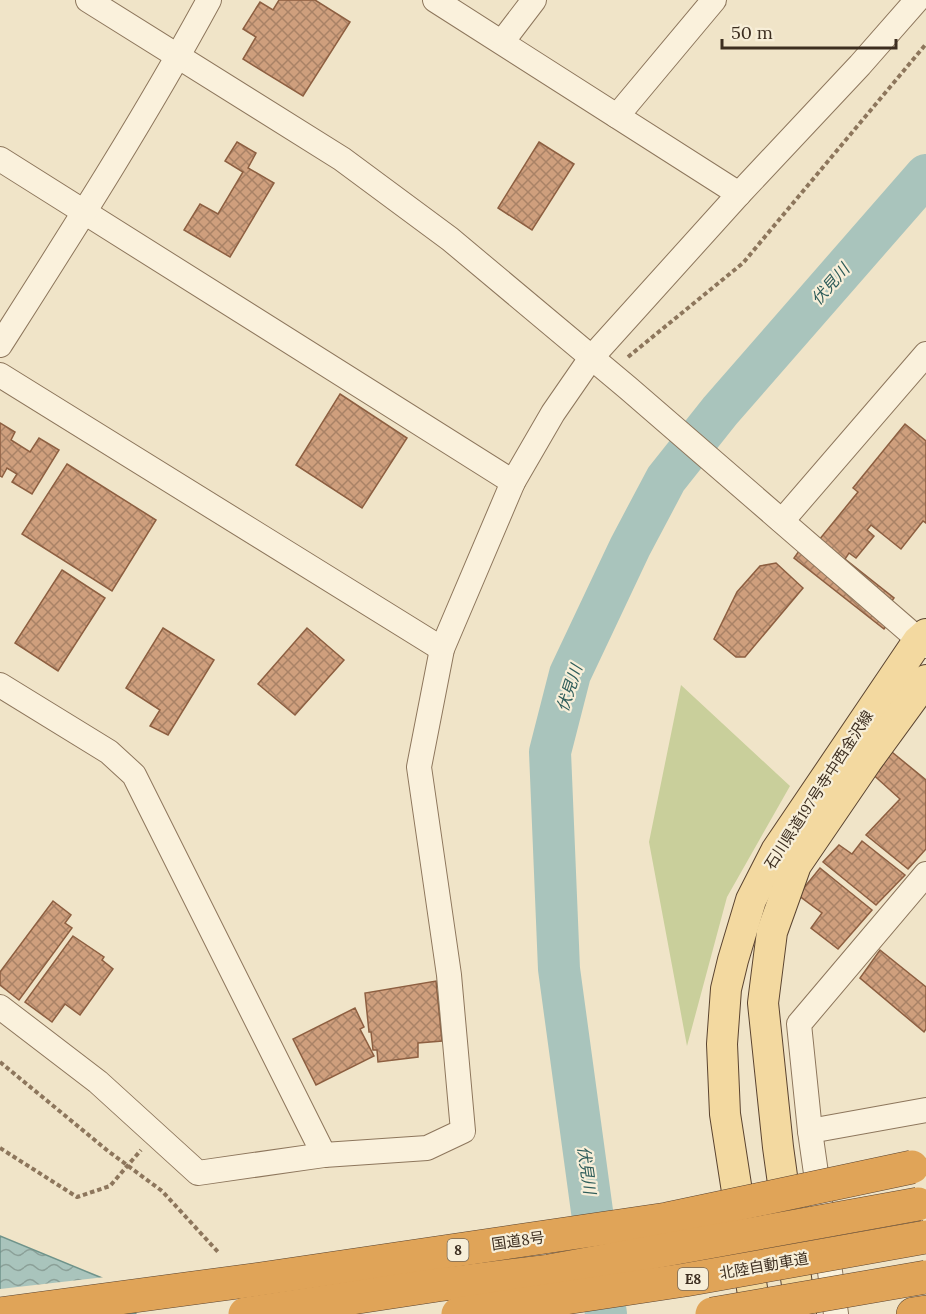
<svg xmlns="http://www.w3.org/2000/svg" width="926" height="1314" font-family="Lora,'Noto Sans JP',serif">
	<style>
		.park { fill: #c9cf9b }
		.water { fill: url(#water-waves); stroke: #6f938a; stroke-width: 1.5 }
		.pier { fill: #f0e4c8 }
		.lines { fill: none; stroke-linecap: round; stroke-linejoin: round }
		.river { stroke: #a9c4bc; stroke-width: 42 }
		.building { fill: url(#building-cross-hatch); stroke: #8d5f41; stroke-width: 1.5 }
		.minor-casing { stroke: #8d765c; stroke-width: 26 }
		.major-casing { stroke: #5b4430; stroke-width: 32 }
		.highway-casing { stroke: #5b4430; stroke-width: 34 }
		.path { stroke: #8d765c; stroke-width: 4; stroke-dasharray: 4.5 3; stroke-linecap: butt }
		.minor { stroke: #faf1dc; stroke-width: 24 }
		.major { stroke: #f3d9a0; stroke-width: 30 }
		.highway { stroke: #e0a458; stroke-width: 33 }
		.highway-bridge-casing { stroke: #5b4430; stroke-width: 34; stroke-linecap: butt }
		.highway-bridge { stroke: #e0a458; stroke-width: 33 }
		.labels { text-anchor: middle; stroke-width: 4.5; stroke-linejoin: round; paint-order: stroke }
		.shield { fill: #f7eed8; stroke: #756857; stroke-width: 1.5 }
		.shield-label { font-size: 14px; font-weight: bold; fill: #3d2e20 }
		.street-label { font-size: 15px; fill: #3d2e20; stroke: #f7eed8 }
		.water-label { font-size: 16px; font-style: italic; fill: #2f5d5a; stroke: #f7eed8 }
	</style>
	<defs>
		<pattern id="water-waves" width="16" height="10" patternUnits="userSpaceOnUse" patternTransform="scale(1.5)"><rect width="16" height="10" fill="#a9c4bc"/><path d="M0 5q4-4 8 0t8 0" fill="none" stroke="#8ba098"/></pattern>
		<pattern id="building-cross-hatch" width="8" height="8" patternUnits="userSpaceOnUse" patternTransform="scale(1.5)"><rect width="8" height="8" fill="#cf9f7d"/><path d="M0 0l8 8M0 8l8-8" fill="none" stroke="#a98266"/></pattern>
	</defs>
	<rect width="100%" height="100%" fill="#f0e4c8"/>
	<polygon class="park" points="681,685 790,786 727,897 687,1046 649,842"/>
	<polygon class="water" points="0,1236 102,1278 136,1314 0,1314"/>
	<polygon class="pier" points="105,1277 138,1312 0,1314 0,1289"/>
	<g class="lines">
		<polyline class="river" points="606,1314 559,969 550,752 570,674 630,547 666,479 720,411 926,175"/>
	</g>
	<g class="building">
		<polygon points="279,0 315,0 350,22 303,96 243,59 256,37 243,29 260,2 273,10"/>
		<polygon points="237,142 256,153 248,168 274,183 230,257 184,230 200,204 218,214 243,172 225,161"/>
		<polygon points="539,142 574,164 532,230 498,208"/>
		<polygon points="340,394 407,438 362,508 296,465"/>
		<polygon points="0,423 15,432 11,440 30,452 39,438 59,450 32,494 12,482 17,474 7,468 2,477 0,476"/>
		<polygon points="905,424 926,441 926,523 923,521 901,549 871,525 867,530 874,536 856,558 849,553 845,559 894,598 891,602 899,610 884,629 794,558 799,551 806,556 858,492 853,488"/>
		<polygon points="67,464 156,520 112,591 22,534"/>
		<polygon points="776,563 803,588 745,657 736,657 714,639 737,592 760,566"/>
		<polygon points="62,570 105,598 58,671 15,643"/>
		<polygon points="163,628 214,660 168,735 150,726 160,710 126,688"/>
		<polygon points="307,628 344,660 295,715 258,684"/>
		<polygon points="887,748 926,780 926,849 908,869 866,835 900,799 868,770"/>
		<polygon points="862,841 905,875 876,905 823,862 839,845 852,854"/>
		<polygon points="820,868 872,910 838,949 811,928 822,913 798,895"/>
		<polygon points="53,901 71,915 65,923 72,928 19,1000 0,985 0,972"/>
		<polygon points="73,936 104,957 102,960 113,969 80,1015 65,1004 52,1022 25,1002"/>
		<polygon points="880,950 926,987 926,1029 924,1032 860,978"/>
		<polygon points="436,981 442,1041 418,1043 418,1057 378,1062 377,1050 373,1050 371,1032 369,1032 365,993"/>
		<polygon points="355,1008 364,1027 360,1029 374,1056 316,1085 293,1039"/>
	</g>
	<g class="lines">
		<g class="minor-casing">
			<g id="minor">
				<polyline points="88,0 342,159 450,239 628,388 926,646"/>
				<polyline points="435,0 739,194"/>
				<polyline points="502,42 534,0"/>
				<polyline points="617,116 714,0"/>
				<polyline points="0,159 513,482"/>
				<path d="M0 345C72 232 145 118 209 0"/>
				<polyline points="0,375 442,649"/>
				<polyline points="782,521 926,354"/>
				<polyline points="0,685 109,752 134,775 324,1155"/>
				<polyline points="0,1007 98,1082 198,1173 324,1155 427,1148 463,1131 449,975 419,767 442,649 513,482 553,413 591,358 739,194 860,65 917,0"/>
				<polyline points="810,1131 926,1110"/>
				<polyline points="836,1314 810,1131 799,1024 926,874"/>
			</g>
		</g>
		<g class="major-casing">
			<g id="major">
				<polyline points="756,1314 725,1114 722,1044 726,989 733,960 751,900 776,851 918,641 926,634"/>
				<polyline points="801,1314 778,1147 763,1003 772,932 796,865 867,761 926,680"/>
			</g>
		</g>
		<g class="highway-casing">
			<polyline id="highway" points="913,1314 926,1312"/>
		</g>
		<g class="path">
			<polyline points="628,357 743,263 926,44"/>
			<polyline points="0,1062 108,1151 162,1191 219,1253"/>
			<polyline points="0,1148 77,1197 110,1186 141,1150"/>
		</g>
		<use href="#minor" class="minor"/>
		<use href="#major" class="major"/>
		<use href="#highway" class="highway"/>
		<g class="highway-bridge-casing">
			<g id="highway-bridge">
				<polyline points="0,1314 260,1279 667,1219 912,1167"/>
				<polyline points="245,1314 438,1285 549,1271 918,1204"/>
				<polyline points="458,1314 685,1280 926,1237"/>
				<polyline points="712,1314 926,1277"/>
			</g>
		</g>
		<use href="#highway-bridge" class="highway-bridge"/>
	</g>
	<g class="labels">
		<g class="shield">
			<rect x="447.5" y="1239" width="21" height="22" rx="4.5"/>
			<rect x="678" y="1268" width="30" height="22" rx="4.5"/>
		</g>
		<g class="shield-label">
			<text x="458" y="1255">8</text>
			<text x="693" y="1284">E8</text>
		</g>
		<g class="street-label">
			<text transform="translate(819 790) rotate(-57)" y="5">石川県道197号寺中西金沢線</text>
			<text transform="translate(518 1241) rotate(-8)" y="5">国道8号</text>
			<text transform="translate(764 1266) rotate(-10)" y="5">北陸自動車道</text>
		</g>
		<g class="water-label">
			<text transform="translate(830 284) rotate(-49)" y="6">伏見川</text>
			<text transform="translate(569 688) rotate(-72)" y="6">伏見川</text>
			<text transform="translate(587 1170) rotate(82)" y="6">伏見川</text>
		</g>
	</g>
	<path d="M722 39v9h174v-9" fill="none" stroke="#3d2e20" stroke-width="3"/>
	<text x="731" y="39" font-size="18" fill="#3d2e20" stroke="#f7eed8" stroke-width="4.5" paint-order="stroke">50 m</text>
</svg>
